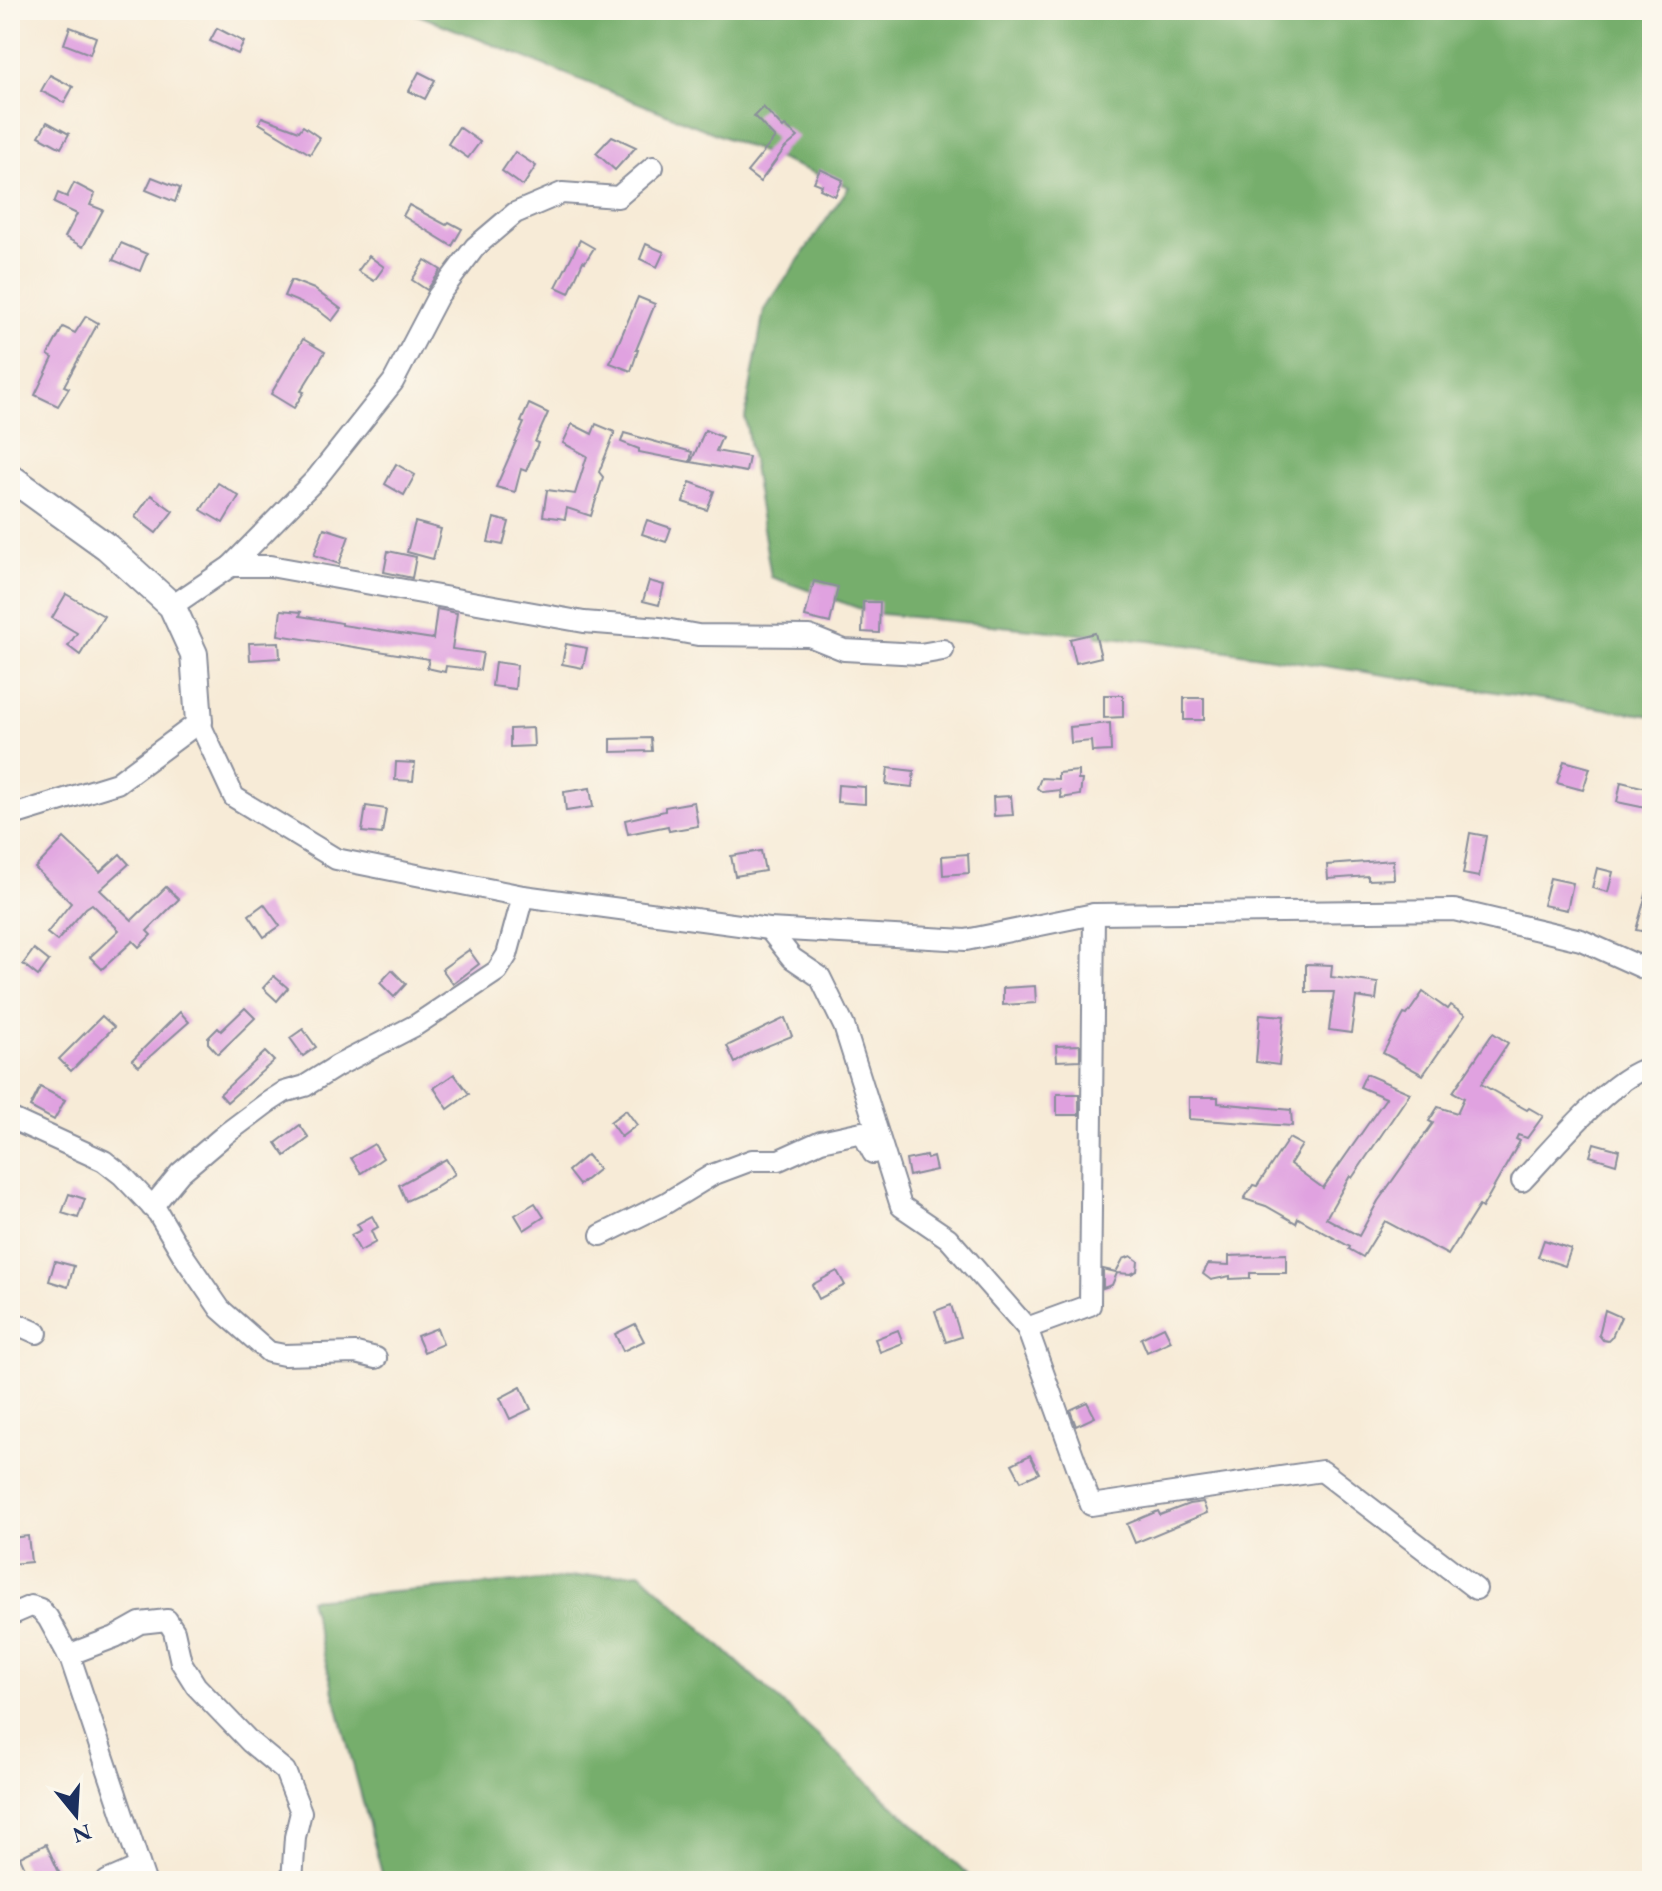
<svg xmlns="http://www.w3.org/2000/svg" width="1662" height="1891" font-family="'EB Garamond',serif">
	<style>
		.forest { fill: #76ae6c; stroke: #486e65; stroke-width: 2 }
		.building { fill: #e0a2e0 }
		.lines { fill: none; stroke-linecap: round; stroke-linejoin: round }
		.minor-casing { stroke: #898d9a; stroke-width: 24 }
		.major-casing { stroke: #898d9a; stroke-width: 30 }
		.minor { stroke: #fff; stroke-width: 20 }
		.major { stroke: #fff; stroke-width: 26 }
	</style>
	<rect width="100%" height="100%" fill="#fbf7ec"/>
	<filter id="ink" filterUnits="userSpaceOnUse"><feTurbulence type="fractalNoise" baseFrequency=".0125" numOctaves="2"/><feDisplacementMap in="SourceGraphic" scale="16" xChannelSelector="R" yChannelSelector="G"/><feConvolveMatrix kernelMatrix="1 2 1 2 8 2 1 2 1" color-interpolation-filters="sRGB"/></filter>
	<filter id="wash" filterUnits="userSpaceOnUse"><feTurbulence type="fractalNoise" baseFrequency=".006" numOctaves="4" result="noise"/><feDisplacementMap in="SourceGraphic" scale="32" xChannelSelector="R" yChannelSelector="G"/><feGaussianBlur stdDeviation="1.8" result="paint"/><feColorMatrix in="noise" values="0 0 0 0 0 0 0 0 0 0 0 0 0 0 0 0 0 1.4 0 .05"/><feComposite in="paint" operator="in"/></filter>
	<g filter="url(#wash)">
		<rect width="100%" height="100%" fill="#f7ebd7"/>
		<g class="forest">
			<polygon points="406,10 1652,10 1652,716 1188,645 872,613 771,577 745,418 764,310 849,187"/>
			<polygon points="640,1572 975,1881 384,1881 309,1599"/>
		</g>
		<g id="blocks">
			<g class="building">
				<polygon points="70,27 96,37 90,54 64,44"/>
				<polygon points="217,28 244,42 238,54 210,41"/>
				<polygon points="419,72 435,80 425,99 409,91"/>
				<polygon points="50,75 73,87 64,103 41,91"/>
				<polygon points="763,107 783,128 785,126 798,137 785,148 760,182 747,172 775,138 754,116"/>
				<polygon points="262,117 299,131 303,126 320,138 310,154 259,123"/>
				<polygon points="47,122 69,134 61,148 39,136"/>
				<polygon points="459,127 480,142 468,158 448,144"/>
				<polygon points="612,136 636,147 615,170 596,153"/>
				<polygon points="515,152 536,166 523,186 502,171"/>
				<polygon points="820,169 843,180 835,196 820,189 822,185 814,182"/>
				<polygon points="152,177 180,188 175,202 146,190"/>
				<polygon points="74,183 95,194 90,205 103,210 83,247 65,237 77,214 54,203 58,193 67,197"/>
				<polygon points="409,205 446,225 449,222 462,229 452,246 403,216"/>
				<polygon points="580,240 594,248 585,262 583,261 569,293 556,287"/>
				<polygon points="121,243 147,254 140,271 113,260"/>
				<polygon points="646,244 664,252 657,267 640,259"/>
				<polygon points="369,256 384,267 374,281 358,271"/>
				<polygon points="425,260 441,270 427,290 412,280"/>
				<polygon points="291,280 314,289 341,309 332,321 318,310 284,296"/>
				<polygon points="638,297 655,304 636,350 638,350 631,371 610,363"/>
				<polygon points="86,316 98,323 64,386 69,388 58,406 35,395 53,358 48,355 63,327 75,333"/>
				<polygon points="303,339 325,352 301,391 304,392 294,408 271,394"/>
				<polygon points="529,404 548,413 535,442 538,443 526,471 521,469 515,492 496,487 524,423 521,422"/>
				<polygon points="572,424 592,434 596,424 615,432 599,472 603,477 591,516 567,508 565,519 543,516 547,490 575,494 587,456 563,443"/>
				<polygon points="705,430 722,437 716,451 749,457 746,472 691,462"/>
				<polygon points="624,433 692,452 690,462 639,452 639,449 621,442"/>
				<polygon points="396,464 415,475 404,495 385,484"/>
				<polygon points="690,482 714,491 707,510 683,502"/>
				<polygon points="218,483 239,496 223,523 201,510"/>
				<polygon points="151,495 173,511 156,533 135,517"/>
				<polygon points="494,518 509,522 503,545 488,542"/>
				<polygon points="647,520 671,528 666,542 642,534"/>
				<polygon points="415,522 441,529 433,559 407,552"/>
				<polygon points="324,528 349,536 339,564 314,555"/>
				<polygon points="388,551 416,557 412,578 384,572"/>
				<polygon points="649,581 664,585 659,605 643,601"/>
				<polygon points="814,581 838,587 830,623 805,617"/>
				<polygon points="66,594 104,616 80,655 68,646 77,633 52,618"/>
				<polygon points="863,602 880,602 879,633 862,632"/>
				<polygon points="437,609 457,613 452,649 483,653 480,670 446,666 445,672 427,668 429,659 278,635 281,610 301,612 300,616 342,623 342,625 433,639"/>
				<polygon points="1095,633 1101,657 1076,663 1070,639"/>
				<polygon points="279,642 280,658 250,660 249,643"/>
				<polygon points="566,644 587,648 583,668 562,664"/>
				<polygon points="495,662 517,665 515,689 492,686"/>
				<polygon points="1104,695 1123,695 1123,717 1104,718"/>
				<rect x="1184" y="698" width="20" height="22"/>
				<polygon points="1110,723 1111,751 1092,752 1091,741 1071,743 1070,727"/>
				<polygon points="533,728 534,746 510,747 510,729"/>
				<polygon points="651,738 652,751 611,752 611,739"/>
				<polygon points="1564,761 1590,768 1583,790 1557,783"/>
				<polygon points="396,762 415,763 413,781 395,780"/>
				<polygon points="888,768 914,771 912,787 886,784"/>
				<polygon points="1078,771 1078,780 1082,780 1080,795 1061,798 1060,790 1042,792 1037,788 1041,778 1058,779 1058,773"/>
				<polygon points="1621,782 1650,789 1646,808 1617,802"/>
				<polygon points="838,785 865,787 865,804 837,802"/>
				<polygon points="590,788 593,807 566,811 564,792"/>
				<polygon points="1011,796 1013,815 994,816 993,797"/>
				<polygon points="694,802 698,826 669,831 668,826 628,834 625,820 665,811 665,807"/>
				<polygon points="366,806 386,809 382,834 362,832"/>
				<polygon points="1470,833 1486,836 1479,877 1463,874"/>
				<polygon points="64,838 100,872 120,854 129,864 100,890 132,920 166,887 179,899 147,931 151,935 139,947 133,941 102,969 90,957 119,930 92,904 86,908 57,941 47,933 71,903 35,868"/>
				<polygon points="761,851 765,871 735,876 731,856"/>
				<polygon points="968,854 969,873 943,875 942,856"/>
				<polygon points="1393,860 1394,879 1368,880 1368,876 1328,879 1327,865"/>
				<polygon points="1597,868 1613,872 1608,892 1592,888"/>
				<polygon points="1550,878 1573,883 1567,910 1543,905"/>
				<polygon points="1647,891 1652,891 1652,933 1636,930"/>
				<polygon points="264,904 280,926 264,937 249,915"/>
				<polygon points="34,949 49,961 38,976 23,964"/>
				<polygon points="469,950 479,964 453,984 442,969"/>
				<polygon points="1306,964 1332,965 1331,977 1378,983 1376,1000 1356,997 1351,1033 1329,1030 1334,992 1306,992"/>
				<polygon points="392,970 406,984 394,997 380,983"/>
				<polygon points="274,976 288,988 277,1001 263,988"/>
				<polygon points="1035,986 1036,1003 1003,1005 1003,988"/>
				<polygon points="1423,992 1447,1009 1450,1005 1465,1015 1423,1075 1383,1053 1404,1014 1407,1015"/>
				<polygon points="245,1008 255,1018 218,1054 208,1043 208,1038 218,1028 221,1031"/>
				<polygon points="180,1012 189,1022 139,1066 132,1060"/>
				<polygon points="1260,1014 1284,1016 1279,1065 1256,1062"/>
				<polygon points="102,1016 114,1027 71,1071 59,1059"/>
				<polygon points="785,1018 792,1036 750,1053 735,1063 727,1046"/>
				<polygon points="303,1029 316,1047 303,1056 290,1038"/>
				<polygon points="1493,1033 1508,1043 1481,1084 1527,1110 1529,1108 1543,1116 1527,1138 1518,1135 1516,1139 1520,1141 1482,1208 1479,1206 1448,1255 1385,1221 1363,1257 1349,1249 1350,1247 1298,1218 1296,1223 1266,1206 1244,1199 1253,1185 1257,1186 1289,1138 1302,1145 1290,1164 1323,1188 1386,1098 1360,1087 1366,1074 1410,1093 1352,1178 1350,1176 1326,1218 1359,1236 1378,1201 1433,1123 1429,1121 1438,1107 1457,1113 1464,1098 1453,1092"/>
				<polygon points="1080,1045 1080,1060 1057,1061 1056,1046"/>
				<polygon points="265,1052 274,1061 227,1102 220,1094"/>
				<polygon points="454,1074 469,1094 448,1109 434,1088"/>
				<polygon points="40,1087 65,1100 54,1120 30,1107"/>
				<rect x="1057" y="1094" width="22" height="21"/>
				<polygon points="1189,1097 1218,1097 1218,1103 1291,1110 1292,1126 1189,1119"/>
				<polygon points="626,1110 637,1125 621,1137 610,1122"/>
				<polygon points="300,1125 309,1138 285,1156 276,1143"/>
				<polygon points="1594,1143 1619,1150 1616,1164 1590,1156"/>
				<polygon points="374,1144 383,1158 361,1173 351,1158"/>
				<polygon points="587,1155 599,1169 579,1185 568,1171"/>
				<polygon points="926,1156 927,1159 933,1157 936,1170 909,1176 906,1160"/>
				<polygon points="446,1159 455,1174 432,1189 406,1201 399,1185"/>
				<polygon points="69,1194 85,1199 78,1218 62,1213"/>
				<polygon points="535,1203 544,1217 524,1230 515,1215"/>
				<polygon points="372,1216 378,1227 371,1231 376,1242 360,1251 351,1235 361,1230 357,1224"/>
				<polygon points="1544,1240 1571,1249 1565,1266 1538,1257"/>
				<polygon points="1286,1254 1286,1273 1250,1273 1250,1278 1230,1279 1230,1276 1211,1280 1203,1274 1208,1264 1229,1265 1229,1256"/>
				<polygon points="1131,1256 1138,1261 1137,1271 1131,1274 1117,1273 1112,1285 1103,1288 1103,1269 1116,1272 1123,1259"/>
				<polygon points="55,1261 74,1266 68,1287 49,1281"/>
				<polygon points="837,1271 845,1285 819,1299 812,1285"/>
				<polygon points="951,1305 961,1337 946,1342 935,1311"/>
				<polygon points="1605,1310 1621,1317 1612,1337 1608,1341 1603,1340 1599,1335"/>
				<polygon points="635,1324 644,1341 623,1351 615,1334"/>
				<polygon points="1164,1327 1171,1341 1147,1352 1141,1338"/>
				<polygon points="437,1328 443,1344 424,1352 417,1336"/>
				<polygon points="898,1330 903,1343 880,1352 875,1339"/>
				<polygon points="521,1387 531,1409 510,1419 500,1398"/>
				<polygon points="1087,1402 1095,1417 1076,1426 1070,1410"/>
				<polygon points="1030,1455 1039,1473 1021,1481 1012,1464"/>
				<polygon points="1203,1502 1207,1513 1135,1543 1127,1524 1158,1511 1160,1515 1189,1504"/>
				<polygon points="28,1536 31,1562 10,1564 10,1538"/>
				<polygon points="46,1844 63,1881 31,1881 20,1857"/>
			</g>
		</g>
	</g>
	<g filter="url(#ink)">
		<use href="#blocks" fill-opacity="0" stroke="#898d9a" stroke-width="2"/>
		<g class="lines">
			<g class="minor-casing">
				<g id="minor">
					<polyline points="231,566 316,479 393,382 438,296 475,247 515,213 562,193 618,197 653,167"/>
					<polyline points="172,606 231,566 270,566 584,622 660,628 698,635 809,636 844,650 920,654 943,650"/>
					<polyline points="10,816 117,783 199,722 234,797 336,859 523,896 769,929 966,940 1094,914 1454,910 1581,940 1652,972"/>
					<polyline points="769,929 792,958 820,977 844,1026 901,1206 948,1238 1027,1328 1091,1505 1322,1471 1476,1589"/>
					<polyline points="10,1118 104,1161 122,1175 158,1213 183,1255 220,1309 269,1352 284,1355 356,1353 376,1358"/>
					<path d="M1522 1181C1547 1155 1619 1068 1652 1068"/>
					<polyline points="152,1207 180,1173 227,1133 267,1103 284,1092 305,1086 337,1066 416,1025 497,971 507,955 523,896"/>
					<polyline points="601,1235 666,1203 712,1175 752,1160 779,1160 821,1141 862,1132 873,1153"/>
					<polyline points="10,1321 37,1333"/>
					<polyline points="1027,1328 1090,1305 1094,914"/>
					<polyline points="10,1615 31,1606 40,1609 48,1618 71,1660 145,1881"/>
					<polyline points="68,1655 115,1637 140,1623 167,1620 174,1631 181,1662 196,1686 250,1742 285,1771 301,1812 295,1837 292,1881"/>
					<polyline points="107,1881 139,1867"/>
				</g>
			</g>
			<g class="major-casing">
				<polyline id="major" points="10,477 107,547 172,606 194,654 199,722"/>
			</g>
			<use href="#minor" class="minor"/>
			<use href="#major" class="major"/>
		</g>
	</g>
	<rect width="1662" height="1891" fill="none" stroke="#fbf7ec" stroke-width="40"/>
	<g transform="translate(76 1815) rotate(162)" stroke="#fbf7ec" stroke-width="6" paint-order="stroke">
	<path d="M0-6L14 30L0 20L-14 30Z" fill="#1b2f5e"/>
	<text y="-12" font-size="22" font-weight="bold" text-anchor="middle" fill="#1b2f5e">N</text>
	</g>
</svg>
